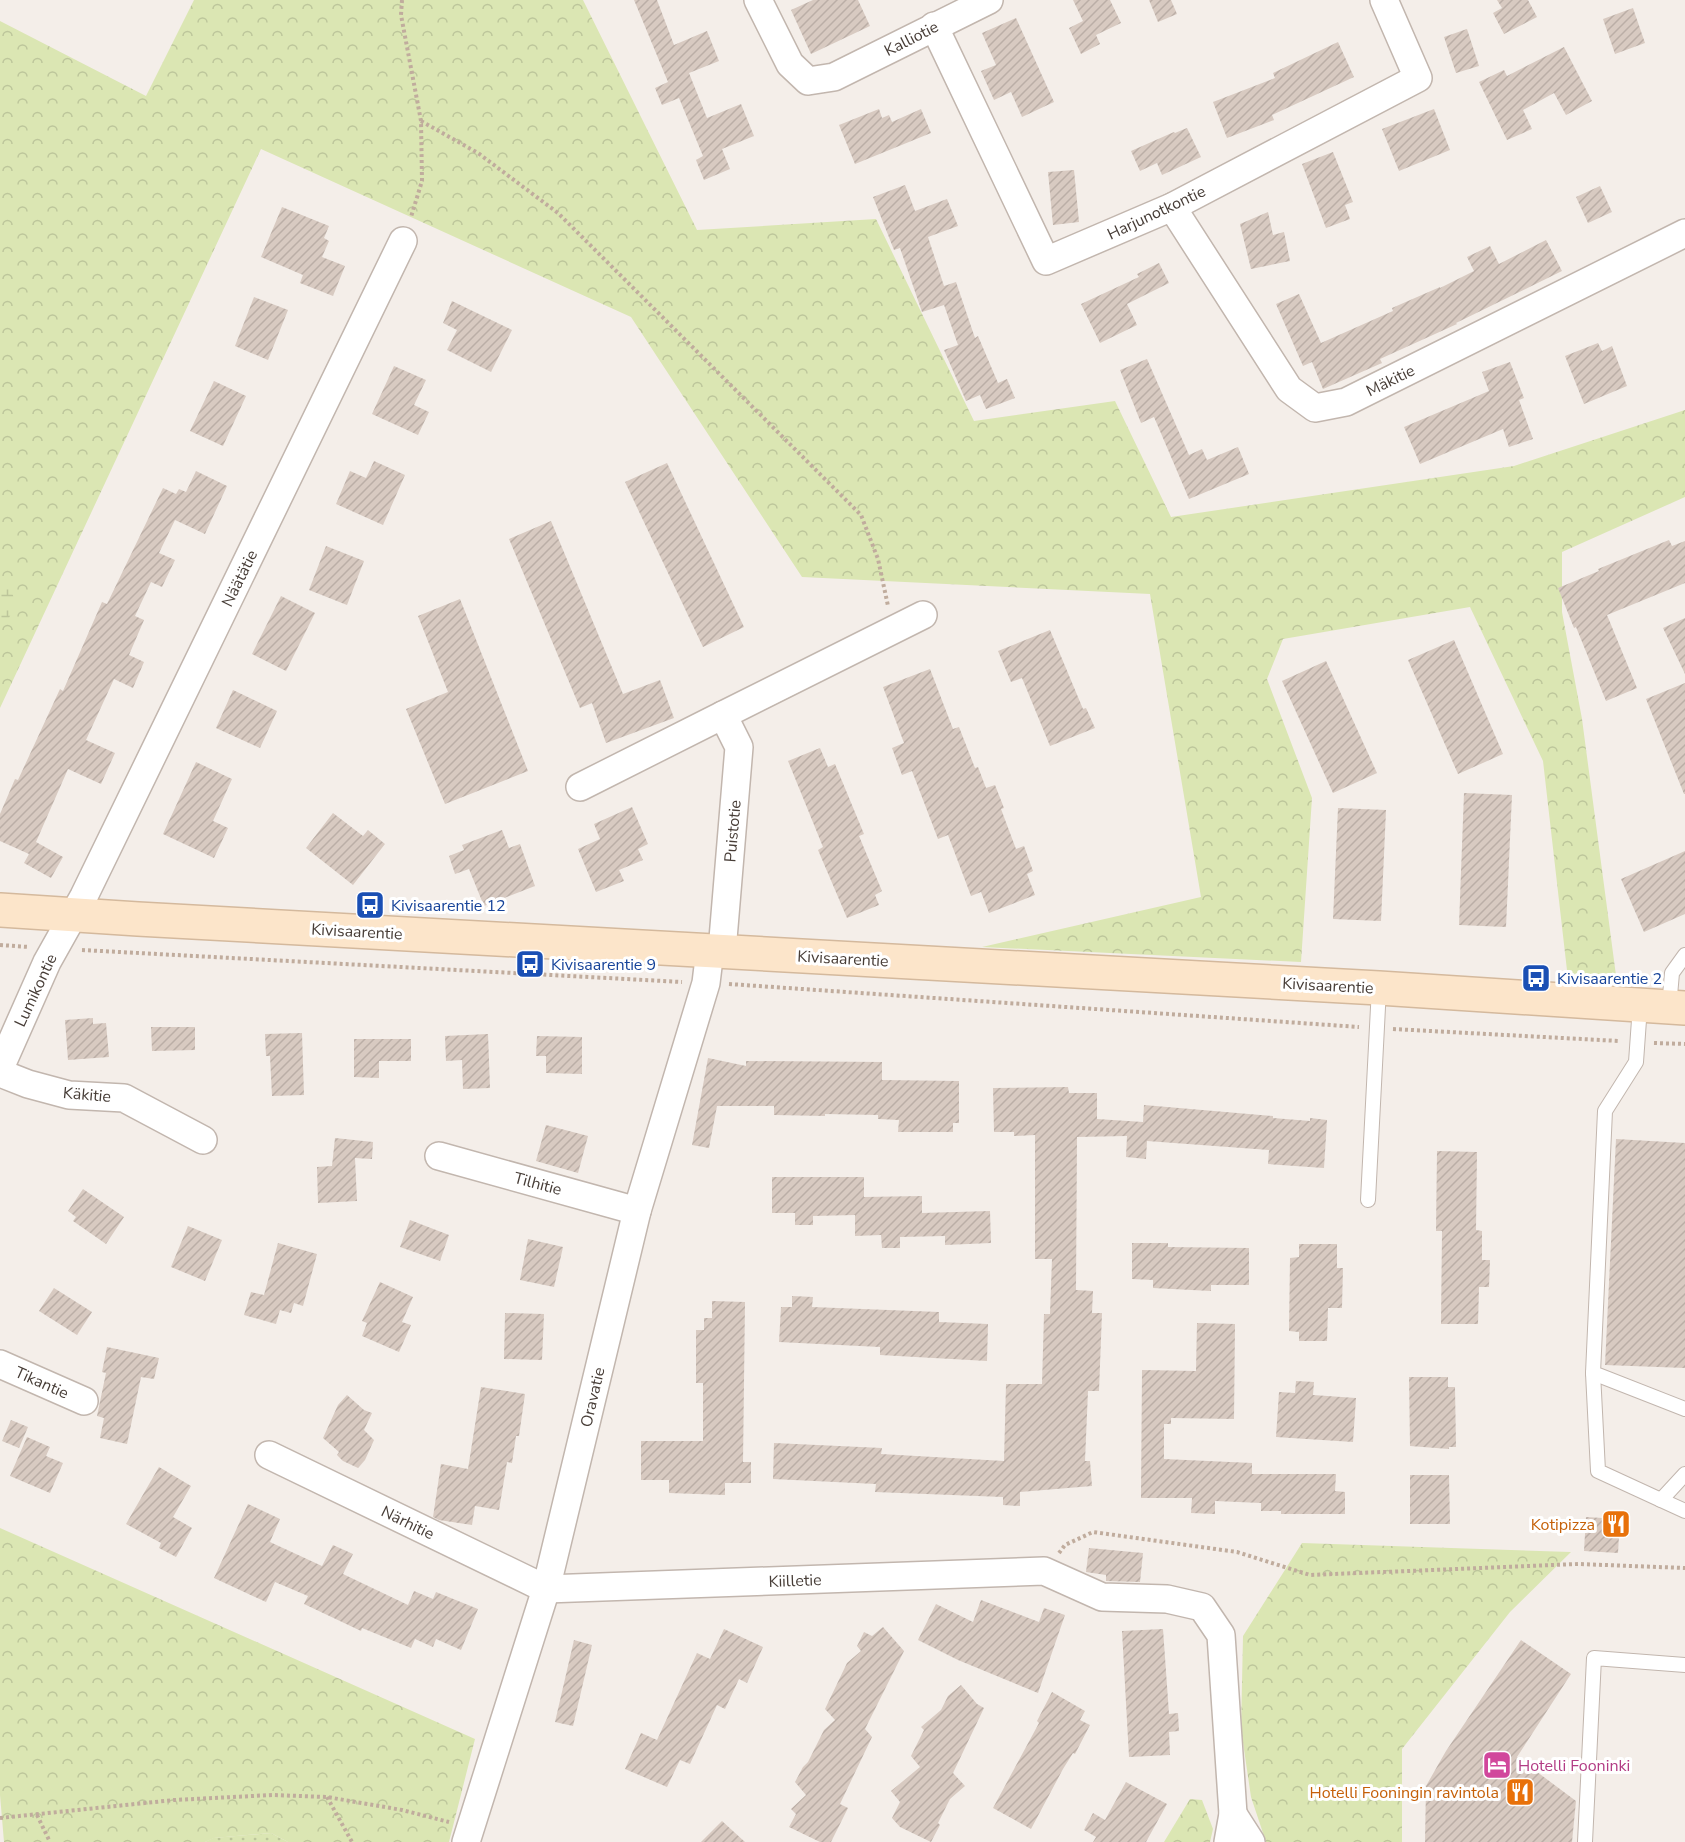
<svg xmlns="http://www.w3.org/2000/svg" width="1685" height="1842" font-family="'Nunito Sans',sans-serif">
	<style>
		.green { fill: url(#green-dots) }
		.forest { fill: url(#forest-crowns) }
		.wetland { fill: url(#wetland-marsh) }
		.building { fill: url(#building-hatch) }
		.lines { fill: none; stroke-linecap: round; stroke-linejoin: round }
		.lane-casing { stroke: #c2b6ae; stroke-width: 16 }
		.street-casing { stroke: #c2b6ae; stroke-width: 30 }
		.secondary-casing { stroke: #d4b99d; stroke-width: 36 }
		.path { stroke: #c0ac9d; stroke-width: 4; stroke-dasharray: 3 3; stroke-linecap: butt }
		.lane { stroke: #fff; stroke-width: 14 }
		.street { stroke: #fff; stroke-width: 27 }
		.secondary { stroke: #fce5ca; stroke-width: 33 }
		.labels { text-anchor: middle; stroke-width: 6; stroke-linejoin: round; paint-order: stroke }
		.street-label { font-size: 16px; fill: #473d37; stroke: #fff }
		.transit-label { font-size: 16px; fill: #164399; stroke: #fff; text-anchor: start }
		.food-label { font-size: 16px; fill: #c56008; stroke: #fff; text-anchor: end }
		.hotel-label { font-size: 16px; fill: #b23c85; stroke: #fff; text-anchor: start }
	</style>
	<defs>
		<pattern id="green-dots" width="8" height="8" patternUnits="userSpaceOnUse" patternTransform="scale(1.5)"><rect width="8" height="8" fill="#dbe6b3"/><path d="M2 2h.1M6 6h.1" fill="none" stroke="#bdc69b" stroke-width="1.8" stroke-linecap="round"/></pattern>
		<pattern id="forest-crowns" width="20" height="18" patternUnits="userSpaceOnUse" patternTransform="scale(1.5)"><rect width="20" height="18" fill="#dbe6b3"/><path d="M2 6a3 3 0 1 1 6 0M12 15a3 3 0 1 1 6 0" fill="none" stroke="#bdc69b"/></pattern>
		<pattern id="wetland-marsh" width="20" height="14" patternUnits="userSpaceOnUse" patternTransform="scale(1.5)"><rect width="20" height="14" fill="#dbe6b3"/><path d="M1 5h8M5 5V1M11 12h8M15 12V8" fill="none" stroke="#bdc69b"/></pattern>
		<pattern id="building-hatch" width="6" height="6" patternUnits="userSpaceOnUse" patternTransform="scale(1.5)"><rect width="6" height="6" fill="#d8cac1"/><path d="M-1 1l2-2M0 6l6-6M5 7l2-2" fill="none" stroke="#bbaea6"/></pattern>
	</defs>
	<rect width="100%" height="100%" fill="#f4eee9"/>
	<polygon class="green" points="271,1833 288,1842 205,1842 213,1838"/>
	<g class="forest">
		<polygon points="194,0 583,0 697,230 876,219 974,421 1115,401 1171,517 1514,466 1685,410 1685,497 1562,552 1562,612 1582,719 1617,983 1568,979 1543,761 1470,607 1283,639 1267,679 1312,798 1301,962 982,947 1201,897 1150,594 802,577 631,317 261,149 0,708 0,21 146,96"/>
		<polygon points="0,1528 475,1739 449,1842 288,1842 271,1833 214,1838 205,1842 4,1842 0,1795"/>
		<polygon points="1302,1543 1571,1552 1510,1612 1402,1749 1402,1842 1266,1842 1251,1797 1241,1729 1243,1636"/>
		<polygon points="1190,1799 1202,1800 1213,1829 1210,1842 1164,1842"/>
	</g>
	<polygon class="wetland" points="0,581 8,583 16,603 8,620 0,629"/>
	<g class="building">
		<polygon points="634,0 657,0 674,45 707,31 719,61 689,73 707,118 741,104 754,136 722,149 730,169 704,180 696,160 703,156 679,98 662,105 655,88 668,82"/>
		<polygon points="813,0 858,0 870,26 811,54 791,10"/>
		<polygon points="1073,0 1110,0 1121,23 1096,35 1100,44 1081,54 1069,28 1083,21"/>
		<polygon points="1149,0 1171,0 1177,14 1158,22"/>
		<polygon points="1497,0 1528,0 1537,17 1504,34 1493,13 1502,8"/>
		<polygon points="1633,8 1645,43 1615,54 1603,19"/>
		<polygon points="1016,18 1054,102 1022,117 1011,92 994,100 981,71 996,65 982,33"/>
		<polygon points="1467,29 1479,66 1456,73 1444,37"/>
		<polygon points="1338,42 1354,77 1272,115 1274,120 1227,138 1213,102 1275,78 1273,73"/>
		<polygon points="1564,47 1592,101 1566,115 1554,93 1523,110 1532,129 1507,140 1479,82 1504,70 1507,76"/>
		<polygon points="879,109 882,118 889,115 892,122 921,109 931,133 855,164 839,125"/>
		<polygon points="1434,109 1450,150 1399,171 1382,129"/>
		<polygon points="1187,128 1201,157 1162,175 1157,163 1140,171 1131,151 1174,132 1175,133"/>
		<polygon points="1333,152 1353,202 1345,205 1350,219 1326,228 1302,164"/>
		<polygon points="1074,170 1079,222 1053,225 1048,172"/>
		<polygon points="905,185 915,211 947,199 958,226 928,237 944,286 956,282 975,338 978,336 998,383 1007,379 1015,398 986,409 980,395 966,401 944,350 958,345 944,305 922,312 900,248 894,250 873,197"/>
		<polygon points="1600,186 1612,212 1588,223 1576,197"/>
		<polygon points="282,207 329,226 324,238 329,241 322,257 345,266 333,296 300,283 303,275 261,257"/>
		<polygon points="1268,212 1273,235 1284,232 1290,261 1251,269 1240,224"/>
		<polygon points="1546,240 1562,271 1456,323 1457,324 1380,359 1382,363 1323,389 1312,362 1303,366 1276,304 1299,294 1321,343 1393,311 1392,308 1440,287 1440,288 1474,271 1467,257 1490,246 1499,264"/>
		<polygon points="1159,263 1169,283 1127,304 1137,325 1100,343 1081,304 1139,277 1137,274"/>
		<polygon points="254,297 288,310 268,360 235,346"/>
		<polygon points="452,301 512,330 491,372 447,350 457,330 443,323"/>
		<polygon points="1598,343 1602,351 1612,346 1627,386 1584,404 1565,356"/>
		<polygon points="1147,359 1189,455 1202,449 1207,460 1238,447 1249,474 1189,499 1154,417 1141,423 1120,370"/>
		<polygon points="1510,362 1524,398 1519,400 1533,439 1509,447 1503,429 1420,464 1404,427 1489,391 1482,372"/>
		<polygon points="394,366 426,380 414,405 429,412 418,435 372,414"/>
		<polygon points="214,381 246,396 223,446 190,431"/>
		<polygon points="374,461 405,475 383,525 336,504 350,471 366,478"/>
		<polygon points="667,463 744,627 703,647 625,482"/>
		<polygon points="196,471 227,486 205,534 175,520 159,553 175,560 162,587 151,582 135,616 144,620 129,655 144,662 133,688 114,679 86,740 115,753 101,784 68,769 36,842 63,857 51,878 24,863 29,854 0,841 0,814 15,779 18,780 60,689 63,691 102,602 107,604 163,488 176,494 179,489 186,492"/>
		<polygon points="551,521 623,694 660,680 674,718 606,743 592,703 580,708 509,539"/>
		<polygon points="1669,540 1672,546 1685,541 1685,583 1607,615 1637,688 1606,701 1576,627 1574,628 1558,588 1599,571 1598,569"/>
		<polygon points="326,546 364,561 347,605 309,590"/>
		<polygon points="281,596 315,613 286,671 252,654"/>
		<polygon points="460,599 528,771 445,804 406,709 448,692 418,616"/>
		<polygon points="1685,618 1685,674 1663,628"/>
		<polygon points="1050,630 1083,709 1086,708 1095,728 1050,746 1022,678 1011,682 998,651"/>
		<polygon points="1454,640 1503,754 1458,774 1408,660"/>
		<polygon points="1326,661 1377,773 1333,793 1282,681"/>
		<polygon points="930,669 953,729 959,727 975,768 978,767 986,788 995,785 1004,808 1001,809 1016,849 1024,846 1033,871 1027,874 1035,895 989,913 981,892 971,896 948,835 938,839 912,771 902,775 892,748 904,743 883,687"/>
		<polygon points="1685,683 1685,794 1684,794 1646,699"/>
		<polygon points="233,690 277,711 260,748 216,728"/>
		<polygon points="820,748 828,767 835,764 864,834 859,836 882,891 875,895 879,905 847,918 818,850 823,847 788,761"/>
		<polygon points="196,762 232,779 213,821 228,828 214,858 163,834"/>
		<polygon points="1464,793 1512,795 1506,927 1459,925"/>
		<polygon points="632,807 648,844 638,849 643,860 619,870 624,881 596,892 578,849 600,839 594,824"/>
		<polygon points="1338,808 1386,810 1381,921 1333,919"/>
		<polygon points="333,813 363,836 368,830 385,844 353,885 306,848"/>
		<polygon points="502,830 509,848 520,844 535,886 484,906 469,869 455,874 449,856 464,850 462,845"/>
		<polygon points="1685,851 1685,914 1644,932 1621,879"/>
		<polygon points="93,1018 93,1024 106,1023 109,1057 68,1060 65,1020"/>
		<polygon points="151,1027 195,1027 195,1050 152,1051"/>
		<polygon points="302,1033 304,1095 272,1096 270,1056 266,1056 265,1034"/>
		<polygon points="488,1034 490,1088 463,1089 462,1060 446,1061 445,1036"/>
		<polygon points="537,1036 582,1037 582,1074 546,1073 546,1056 536,1056"/>
		<polygon points="354,1039 411,1039 411,1061 379,1061 379,1078 354,1077"/>
		<polygon points="708,1058 746,1066 746,1061 882,1062 882,1080 959,1081 959,1123 953,1123 953,1132 898,1132 899,1120 878,1119 878,1115 825,1114 825,1116 774,1115 774,1106 717,1106 709,1148 692,1145"/>
		<polygon points="1068,1087 1069,1093 1097,1093 1097,1119 1143,1122 1144,1105 1273,1116 1273,1118 1310,1121 1310,1118 1327,1120 1324,1168 1268,1164 1269,1150 1147,1141 1146,1159 1126,1157 1127,1136 1077,1137 1076,1290 1093,1291 1092,1313 1102,1313 1099,1391 1088,1391 1085,1461 1090,1461 1092,1486 1020,1492 1020,1506 1003,1505 1003,1497 875,1492 876,1484 773,1479 774,1443 882,1448 881,1454 1004,1461 1006,1384 1042,1384 1044,1314 1050,1314 1052,1259 1035,1259 1035,1135 1014,1136 1014,1132 994,1132 993,1088"/>
		<polygon points="546,1125 588,1136 578,1173 536,1161"/>
		<polygon points="335,1138 373,1142 372,1159 355,1158 357,1201 318,1203 317,1167 332,1166"/>
		<polygon points="1616,1139 1685,1143 1685,1368 1605,1365"/>
		<polygon points="1437,1151 1477,1152 1476,1230 1482,1231 1482,1260 1490,1260 1489,1287 1479,1287 1478,1324 1441,1324 1442,1231 1436,1231"/>
		<polygon points="772,1177 864,1177 864,1197 922,1196 922,1213 990,1211 991,1243 945,1245 945,1236 900,1237 900,1248 882,1248 881,1235 855,1236 855,1215 813,1216 813,1225 795,1225 795,1213 772,1213"/>
		<polygon points="83,1189 124,1217 106,1244 73,1221 76,1217 68,1211"/>
		<polygon points="410,1220 449,1235 440,1261 400,1247"/>
		<polygon points="188,1226 222,1240 205,1281 171,1267"/>
		<polygon points="528,1239 563,1247 554,1287 520,1280"/>
		<polygon points="278,1243 317,1254 303,1306 294,1303 291,1313 280,1310 276,1324 244,1315 251,1292 264,1295"/>
		<polygon points="1132,1243 1168,1243 1168,1247 1249,1248 1249,1285 1211,1285 1211,1291 1153,1288 1153,1280 1132,1279"/>
		<polygon points="1299,1244 1337,1244 1337,1268 1343,1268 1342,1308 1328,1308 1327,1341 1299,1341 1299,1332 1289,1331 1290,1258 1299,1257"/>
		<polygon points="380,1282 413,1297 402,1322 411,1325 399,1352 362,1336 367,1323 362,1321"/>
		<polygon points="54,1288 92,1312 77,1335 39,1311"/>
		<polygon points="792,1296 813,1297 812,1307 939,1312 939,1322 988,1324 987,1361 880,1355 880,1347 779,1342 781,1307 792,1307"/>
		<polygon points="712,1301 745,1302 743,1462 751,1462 751,1483 725,1483 725,1495 669,1493 669,1480 641,1480 641,1441 703,1441 703,1383 696,1383 696,1330 704,1330 704,1318 712,1318"/>
		<polygon points="505,1313 544,1314 542,1360 504,1359"/>
		<polygon points="1197,1323 1235,1324 1234,1419 1171,1418 1171,1424 1164,1424 1164,1459 1252,1463 1252,1474 1336,1474 1335,1491 1345,1492 1345,1514 1281,1514 1281,1511 1261,1511 1261,1503 1215,1501 1215,1514 1191,1513 1192,1498 1141,1498 1142,1370 1196,1371"/>
		<polygon points="107,1347 159,1358 154,1379 141,1377 127,1444 100,1438 104,1418 97,1416 106,1373 102,1372"/>
		<polygon points="1409,1377 1448,1377 1448,1387 1455,1387 1456,1447 1449,1447 1449,1449 1410,1446"/>
		<polygon points="1296,1381 1314,1382 1313,1395 1356,1398 1353,1442 1276,1437 1279,1392 1295,1393"/>
		<polygon points="481,1387 525,1394 519,1436 516,1436 512,1463 507,1462 499,1510 475,1506 472,1525 439,1520 433,1517 441,1464 468,1469"/>
		<polygon points="347,1395 364,1410 372,1413 364,1430 374,1440 365,1460 358,1468 343,1461 337,1455 339,1452 323,1438 338,1405"/>
		<polygon points="11,1420 28,1427 19,1448 2,1441"/>
		<polygon points="27,1437 50,1447 46,1456 63,1463 50,1493 10,1476"/>
		<polygon points="159,1467 191,1486 173,1517 192,1528 176,1557 159,1548 161,1543 126,1524"/>
		<polygon points="1410,1475 1449,1475 1450,1524 1410,1524"/>
		<polygon points="248,1504 280,1519 270,1542 322,1566 333,1545 353,1554 343,1574 408,1605 414,1591 433,1599 436,1592 478,1609 461,1650 436,1639 433,1647 415,1639 411,1648 362,1628 361,1631 304,1604 308,1596 275,1582 266,1602 214,1578"/>
		<polygon points="1586,1517 1620,1519 1618,1553 1584,1551"/>
		<polygon points="1089,1548 1143,1553 1140,1582 1106,1581 1106,1575 1086,1572"/>
		<polygon points="981,1600 1039,1622 1044,1608 1065,1615 1038,1693 958,1660 918,1640 936,1604 973,1622"/>
		<polygon points="883,1627 904,1651 865,1729 872,1737 840,1804 848,1808 831,1842 820,1842 789,1827 796,1814 791,1809 806,1795 795,1782 803,1767 808,1762 824,1730 835,1720 825,1709 847,1663 861,1651 857,1646 864,1632 872,1636"/>
		<polygon points="724,1629 763,1647 747,1683 739,1679 725,1709 717,1705 690,1764 680,1760 667,1787 625,1769 641,1733 657,1740 697,1653 710,1659"/>
		<polygon points="1163,1629 1169,1714 1178,1713 1179,1731 1169,1732 1170,1755 1129,1757 1122,1631"/>
		<polygon points="574,1640 592,1645 573,1726 555,1722"/>
		<polygon points="1521,1640 1571,1674 1517,1757 1576,1801 1572,1842 1425,1842 1426,1786 1446,1751"/>
		<polygon points="961,1685 977,1704 984,1708 953,1773 965,1786 950,1799 938,1823 940,1825 931,1842 900,1827 892,1818 900,1802 891,1791 920,1767 911,1756 924,1730 921,1727 941,1710 948,1696"/>
		<polygon points="1052,1692 1085,1711 1080,1720 1090,1725 1075,1754 1073,1753 1063,1769 1031,1829 993,1808 1039,1723 1037,1721"/>
		<polygon points="1126,1782 1167,1804 1146,1842 1093,1842 1096,1837 1084,1830 1093,1813 1105,1820"/>
		<polygon points="722,1821 745,1842 701,1842"/>
	</g>
	<g class="lines">
		<g class="lane-casing">
			<g id="lane">
				<polyline points="1640,1006 1636,1062 1605,1111 1593,1373 1685,1409"/>
				<polyline points="1669,1007 1672,973 1685,955"/>
				<polyline points="1368,1200 1379,988"/>
				<polyline points="1593,1373 1598,1471 1661,1500"/>
				<polyline points="1685,1474 1661,1500 1685,1511"/>
				<polyline points="1585,1842 1594,1658 1685,1665"/>
			</g>
		</g>
		<g class="street-casing">
			<g id="street">
				<polyline points="758,0 790,64 808,81 834,77 989,0"/>
				<polyline points="934,26 1046,261 1172,207 1418,78 1384,0"/>
				<polyline points="1172,207 1289,389 1315,408 1346,402 1685,233"/>
				<polyline points="580,787 723,715"/>
				<polyline points="722,951 739,747 723,715 923,615"/>
				<polyline points="0,1068 47,962 84,896 403,241"/>
				<polyline points="0,1073 28,1084 69,1095 124,1098 203,1140"/>
				<polyline points="439,1156 637,1211"/>
				<polyline points="0,1364 84,1401"/>
				<polyline points="269,1455 546,1589 1044,1571 1102,1597 1167,1599 1202,1607 1221,1635 1233,1814 1228,1842"/>
				<polyline points="1233,1814 1251,1842"/>
				<polyline points="466,1842 546,1589 637,1211 706,983 710,950"/>
			</g>
		</g>
		<g class="secondary-casing">
			<polyline id="secondary" points="0,910 138,919 1379,988 1685,1008"/>
		</g>
		<g class="path">
			<polyline points="402,0 401,15 421,121 422,181 411,217"/>
			<polyline points="421,121 478,153 558,213 861,515 878,559 888,606"/>
			<polyline points="0,945 29,947"/>
			<polyline points="82,950 682,982"/>
			<polyline points="729,984 1359,1027"/>
			<polyline points="1393,1029 1619,1041"/>
			<polyline points="1654,1043 1685,1044"/>
			<polyline points="1059,1553 1065,1545 1093,1532 1237,1552 1310,1575 1578,1564 1685,1568"/>
			<polyline points="327,1797 352,1842"/>
			<polyline points="37,1815 50,1842"/>
			<polyline points="0,1818 174,1800 272,1795 327,1797 402,1810 449,1822"/>
		</g>
		<use href="#lane" class="lane"/>
		<use href="#street" class="street"/>
		<use href="#secondary" class="secondary"/>
	</g>
	<defs>
		<g id="bus-square" transform="scale(1.5)"><rect x="-9" y="-9" width="18" height="18" rx="4" fill="#1a4fb4" stroke="#fff"/><path d="M-5-6H5V4H4V6H2V4H-2V6H-4V4H-5ZM-3.5-4V0h7V-4ZM-3.5 1.2v1.5H-2V1.2ZM2 1.2v1.5H3.5V1.2Z" fill="#fff"/></g>
		<g id="restaurant-square" transform="scale(1.5)"><rect x="-9" y="-9" width="18" height="18" rx="4" fill="#e8710a" stroke="#fff"/><path d="M-5-6h1v4h1v-4h1v4h1v-4h1v5L-1.5 .5V6h-2V.5L-5-1ZM5-6V6H3V1.5H1.5Q1.5-4 5-6Z" fill="#fff"/></g>
		<g id="hotel-square" transform="scale(1.5)"><rect x="-9" y="-9" width="18" height="18" rx="4" fill="#d1479c" stroke="#fff"/><path d="M-6-4.5h1.5V1H6V5H4.5V3h-9V5H-6ZM-4 0a1.8 1.8 0 1 1 3.6 0ZM.5 0V-2.5h3Q6-2.5 6 0Z" fill="#fff"/></g>
	</defs>
	<g fill-rule="evenodd">
		<use href="#bus-square" x="370" y="905"/>
		<use href="#bus-square" x="530" y="964"/>
		<use href="#bus-square" x="1536" y="978"/>
		<use href="#restaurant-square" x="1616" y="1524"/>
		<use href="#hotel-square" x="1497" y="1765"/>
		<use href="#restaurant-square" x="1520" y="1792"/>
	</g>
	<g class="labels">
		<g class="street-label">
			<text transform="translate(911 38) rotate(-27)" y="6">Kalliotie</text>
			<text transform="translate(1156 212) rotate(-25)" y="6">Harjunotkontie</text>
			<text transform="translate(1390 380) rotate(-26)" y="6">Mäkitie</text>
			<text transform="translate(239 578) rotate(-64)" y="6">Näätätie</text>
			<text transform="translate(732 831) rotate(-85)" y="6">Puistotie</text>
			<text transform="translate(357 931) rotate(3)" y="6">Kivisaarentie</text>
			<text transform="translate(843 958) rotate(3)" y="6">Kivisaarentie</text>
			<text transform="translate(1328 985) rotate(3)" y="6">Kivisaarentie</text>
			<text transform="translate(35 990) rotate(-65)" y="6">Lumikontie</text>
			<text transform="translate(87 1094) rotate(5)" y="6">Käkitie</text>
			<text transform="translate(538 1183) rotate(15)" y="6">Tilhitie</text>
			<text transform="translate(42 1382) rotate(24)" y="6">Tikantie</text>
			<text transform="translate(592 1397) rotate(-77)" y="6">Oravatie</text>
			<text transform="translate(408 1522) rotate(26)" y="6">Närhitie</text>
			<text transform="translate(795 1580) rotate(-2)" y="6">Kiilletie</text>
		</g>
		<g class="transit-label">
			<text x="391" y="911">Kivisaarentie 12</text>
			<text x="551" y="970">Kivisaarentie 9</text>
			<text x="1557" y="984">Kivisaarentie 2</text>
		</g>
		<g class="food-label">
			<text x="1595" y="1530">Kotipizza</text>
			<text x="1499" y="1798">Hotelli Fooningin ravintola</text>
		</g>
		<g class="hotel-label">
			<text x="1518" y="1771">Hotelli Fooninki</text>
		</g>
	</g>
</svg>
